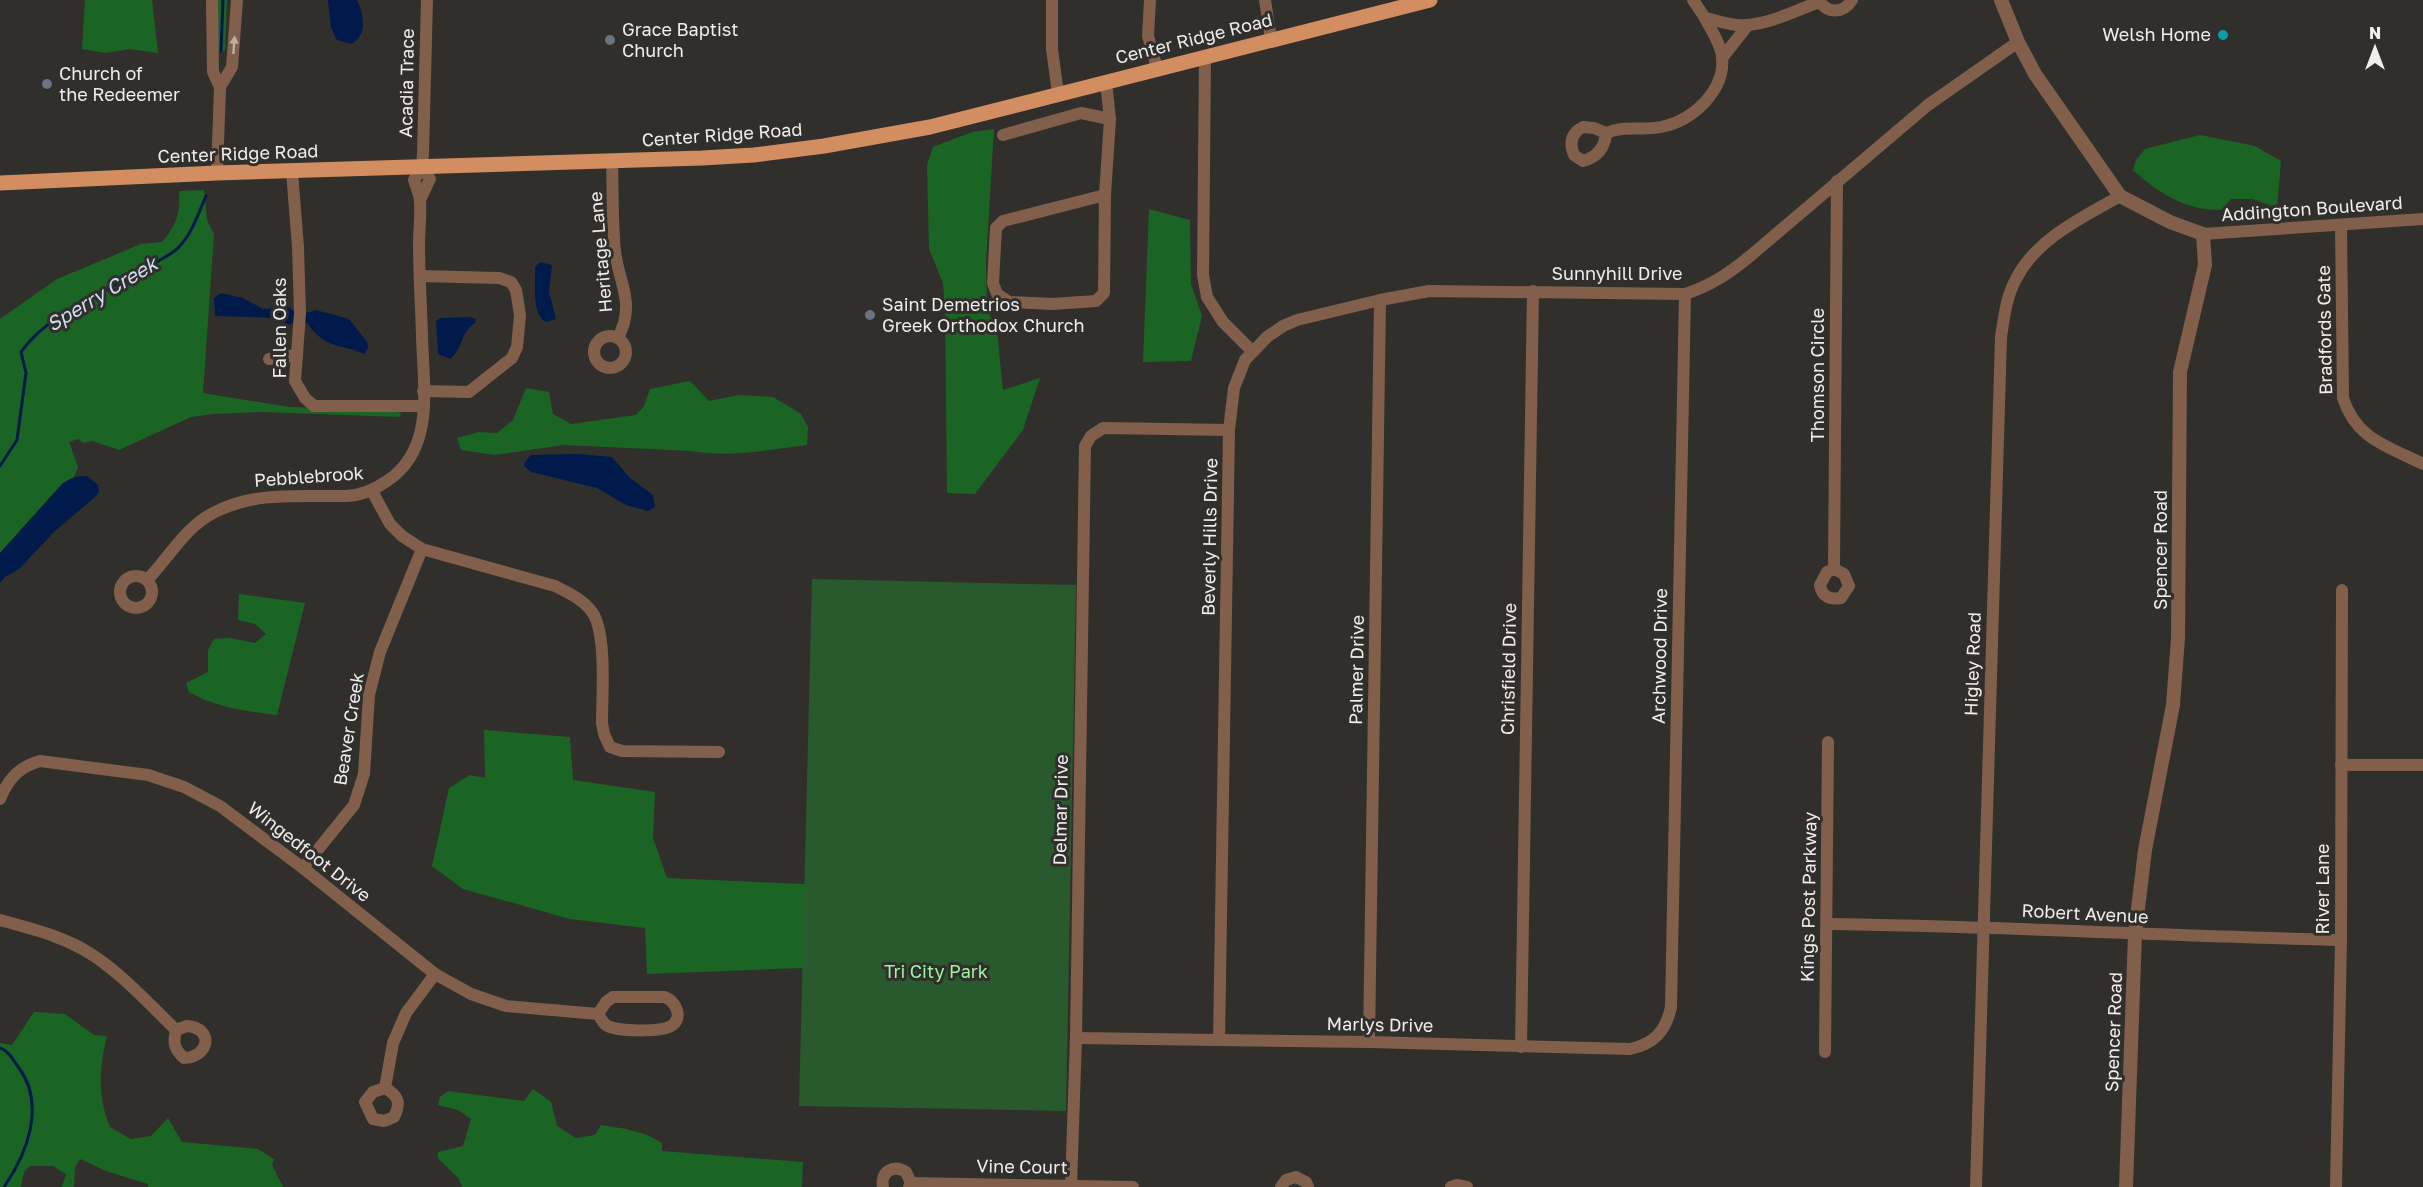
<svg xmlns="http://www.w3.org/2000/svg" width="2423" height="1187" font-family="'Golos Text',sans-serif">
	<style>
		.green { fill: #295a2d }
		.forest { fill: #1b6524 }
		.water { fill: #001a4b }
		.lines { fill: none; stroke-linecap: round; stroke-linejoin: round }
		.stream { stroke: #001a4b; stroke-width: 3 }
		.minor { stroke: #815f4a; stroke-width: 12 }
		.tertiary { stroke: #815f4a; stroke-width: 14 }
		.primary { stroke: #d28d61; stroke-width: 15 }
		.oneway { fill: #beaea3 }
		.culture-dot { fill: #0f9aa8; stroke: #302f2c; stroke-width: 2 }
		.worship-dot { fill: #6b7280; stroke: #302f2c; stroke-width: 2 }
		.labels { text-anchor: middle; stroke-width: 6; stroke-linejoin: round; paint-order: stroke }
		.poi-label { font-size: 18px; fill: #efeeec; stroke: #302f2c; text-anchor: start }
		.street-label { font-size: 18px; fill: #efeeec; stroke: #302f2c }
		.park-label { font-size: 18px; fill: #99f79d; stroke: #302f2c }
		.water-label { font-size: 20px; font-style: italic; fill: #d0ddf1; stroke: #302f2c }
	</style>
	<rect width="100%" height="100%" fill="#302f2c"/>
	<polygon class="green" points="812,579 1076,585 1066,1111 799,1106"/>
	<g class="forest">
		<polygon points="85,0 152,0 158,53 130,49 105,53 82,49"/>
		<polygon points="217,0 227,0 225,51 218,52"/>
		<polygon points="994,129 986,262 987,310 997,330 1003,390 1040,378 1023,430 975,494 947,493 945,310 943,283 929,249 927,165 933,147 972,132"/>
		<path d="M2200 135 2255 146 2281 161 2277 208 2253 199H2231L2221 210C2186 211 2157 192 2133 170L2136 160 2145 149Z"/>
		<path d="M204 190 207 220 214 234 203 393 289 407 396 410 401 414 400 417 262 412 213 414 191 417 119 450 92 441 84 443 78 439 69 442 78 467 74 477 63 483 0 553V319L57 279 141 244 162 242C176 226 181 212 179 191Z"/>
		<polygon points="1149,209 1190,220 1191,284 1202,316 1191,361 1143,362"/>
		<path d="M690 381 709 401 739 395 773 397 801 414 808 427 807 445C768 450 730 458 691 451L564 445 495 455 461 450 457 438 479 432 497 433 513 420 526 388 549 392 553 414 571 424 636 415 644 406 650 389Z"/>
		<path d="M239 594 305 603 277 715C246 711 217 708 189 692L186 683 208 672V650L214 639 230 638 255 643 266 634 255 624 238 620Z"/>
		<polygon points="484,730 570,737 573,780 655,792 653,838 667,878 805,884 803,968 647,974 645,928 570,919 463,889 432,866 449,788 470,775 485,778"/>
		<path d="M34 1012 65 1014 94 1035 107 1036C99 1070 97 1094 110 1127L131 1139 151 1136 168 1118 182 1142 258 1149 274 1159 272 1165 283 1187H148V1184L106 1171 80 1159 75 1168 74 1187H62L66 1174 53 1166H30L24 1172 21 1187H0V1043L12 1045Z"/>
		<path d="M533 1089 551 1102 557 1126 576 1138 595 1135 601 1125C622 1128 644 1131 662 1143V1151L803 1162 802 1187H462L459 1179 438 1158V1152L463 1146 471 1119 458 1110 438 1105 440 1097 448 1091 524 1101Z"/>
	</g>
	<g class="water">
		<path d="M328 0H357C364 15 368 35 351 44L337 40 331 28Z"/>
		<path d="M540 262 552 265 549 292 556 319 546 322C531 314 536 283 535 267Z"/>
		<path d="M221 293 243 298 263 309 288 307C297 314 306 314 316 310L349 319 367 342 368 347 365 354C338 343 327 350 307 323L294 322 290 325 276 318 215 316 214 298Z"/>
		<path d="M469 317 476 319 475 323C460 332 463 350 450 359L438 354 436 321 441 318Z"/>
		<polygon points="578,454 612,457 629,477 653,495 655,507 648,511 626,505 597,488 531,472 524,466 525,462 531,455"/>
		<polygon points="87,476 98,485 99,492 94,498 55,531 19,569 5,577 0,583 0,553 63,483 74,477"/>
	</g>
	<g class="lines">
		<g class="stream">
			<polyline points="221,51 223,0"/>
			<path d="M0 466 17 440 26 373 21 352C49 312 109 291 150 266 159 260 171 255 178 248 192 234 198 214 206 196"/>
			<path d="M0 1048C10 1052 13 1060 19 1068 46 1105 27 1154 4 1187"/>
		</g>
		<g class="minor">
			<polyline points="212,0 213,72 220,87 217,173"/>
			<polyline points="1052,0 1052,49 1058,94"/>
			<polyline points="1150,0 1148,36 1157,68"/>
			<polyline points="1265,0 1271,39"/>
			<path d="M1693 0 1705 18C1715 20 1726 24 1737 25 1765 27 1794 11 1819 2"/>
			<path d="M1819 0C1827 14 1843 14 1852 0"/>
			<polyline points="1205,57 1203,275 1207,297 1223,322 1252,351"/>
			<polyline points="1722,58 1748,25"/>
			<polyline points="220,87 232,67 237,0"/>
			<path d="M1583 127 1594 128 1606 133C1605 148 1597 157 1583 161L1574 155C1569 143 1571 133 1583 127Z"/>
			<path d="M1606 133C1624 125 1642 131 1661 127 1692 121 1726 91 1722 56 1720 42 1711 30 1705 18"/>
			<polyline points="1003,135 1081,113 1110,119"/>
			<path d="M612 161C613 191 612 222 615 251 619 285 636 302 618 338"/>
			<polyline points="292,172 298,247 300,313 295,381 305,398 314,406 424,406"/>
			<polygon points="1105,195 1104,293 1096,301 1052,304 1009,302 997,294 993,283 996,228 1003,221"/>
			<polyline points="1105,195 1110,119 1106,82"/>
			<polyline points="420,200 430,179 422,167"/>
			<path d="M2341 226 2343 398C2356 439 2387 446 2423 464"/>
			<polyline points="2203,234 2423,219"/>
			<polyline points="420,276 499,278 511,282 516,290 520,315 517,347 512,358 469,392 423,391"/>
			<circle cx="610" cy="352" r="16"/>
			<polyline points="269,359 297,355"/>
			<path d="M372 491 390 524 402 536 422 549 555 586C567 592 584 600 592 612 607 632 602 697 602 723L604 734 610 747 622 751 719 752"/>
			<path d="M1834 569 1844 574 1849 586 1841 598C1830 600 1822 597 1820 585L1827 572 1834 569 1837 181"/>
			<circle cx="136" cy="592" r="16"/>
			<path d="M148 579C170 556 185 527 215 512 257 491 299 497 345 496 361 496 374 490 387 481 436 449 423 386 422 335 421 304 419 274 419 243 419 230 421 216 420 202 420 195 416 187 414 180L422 167 423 153 427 0"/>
			<polyline points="2341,765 2423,765"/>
			<path d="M0 799C8 779 19 767 40 761L148 775 184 787 220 806 303 868 435 974 471 994 506 1006 598 1014"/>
			<polyline points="303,868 354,805 364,774 369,695 380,652 422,549"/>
			<path d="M0 920C33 929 66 937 94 956 124 976 150 1005 176 1030"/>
			<path d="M1828 924C1999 926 2170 936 2341 940"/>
			<path d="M613 997H665C676 1002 684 1018 671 1026 662 1032 616 1032 606 1025 603 1023 601 1018 598 1014L606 1002Z"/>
			<path d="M187 1026C214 1028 210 1057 184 1058 174 1049 173 1043 176 1030Z"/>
			<path d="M1076 1038 1369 1042 1630 1049C1654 1044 1666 1031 1671 1007L1685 294"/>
			<path d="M1219 1040 1229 430 1234 388 1245 360 1267 337 1283 326 1297 320 1380 300 1429 291 1685 294C1710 286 1728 274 1749 257L1928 105 2018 42"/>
			<polyline points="1369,1042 1380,300"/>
			<polyline points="1521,1047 1533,291"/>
			<polyline points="1825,1052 1828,742"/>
			<path d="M385 1088C399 1096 401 1103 394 1117L384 1121 373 1119 365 1102 373 1092 385 1088 393 1043 406 1013 435 974"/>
			<polyline points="911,1183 1133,1187"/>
			<polyline points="1071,1186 1076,1038 1085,446 1091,436 1103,428 1229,430"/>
			<path d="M883 1187C880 1172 893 1164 906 1172L911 1183 909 1187"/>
			<polyline points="1281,1187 1286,1180 1296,1177 1306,1182 1308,1187"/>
			<polyline points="1451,1187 1457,1185 1467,1187"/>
			<path d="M1976 1187 2001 337C2004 318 2006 297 2016 279 2036 239 2083 217 2120 196"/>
			<polyline points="2336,1187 2341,940 2342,590"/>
		</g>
		<polyline class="tertiary" points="2001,0 2018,42 2035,74 2120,196 2170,222 2203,234 2205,265 2180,372 2178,638 2173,705 2145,850 2135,934 2126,1187"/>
		<polyline class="primary" points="0,183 217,173 702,158 754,155 824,146 930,127 1430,0"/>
	</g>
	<defs><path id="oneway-solid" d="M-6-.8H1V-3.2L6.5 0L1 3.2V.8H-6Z" transform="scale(1.5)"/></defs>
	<use class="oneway" href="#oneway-solid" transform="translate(234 45) rotate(-86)"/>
	<circle class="culture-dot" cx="2223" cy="35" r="6"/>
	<g class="worship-dot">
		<circle cx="610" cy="40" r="6"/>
		<circle cx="47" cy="84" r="6"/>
		<circle cx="870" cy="315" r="6"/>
	</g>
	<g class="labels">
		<g class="poi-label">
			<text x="622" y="36">Grace Baptist<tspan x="622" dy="21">Church</tspan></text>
			<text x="2211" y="41" text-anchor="end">Welsh Home</text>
			<text x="59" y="80">Church of<tspan x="59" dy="21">the Redeemer</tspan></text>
			<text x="882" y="311">Saint Demetrios<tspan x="882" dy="21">Greek Orthodox Church</tspan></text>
		</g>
		<g class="street-label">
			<text transform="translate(1194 39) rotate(-14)" y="6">Center Ridge Road</text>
			<text transform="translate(407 83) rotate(-89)" y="6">Acadia Trace</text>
			<text transform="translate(722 135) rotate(-4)" y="6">Center Ridge Road</text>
			<text transform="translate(238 154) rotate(-2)" y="6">Center Ridge Road</text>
			<text transform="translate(2312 209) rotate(-4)" y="6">Addington Boulevard</text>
			<text transform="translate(601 252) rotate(-95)" y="6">Heritage Lane</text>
			<text x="1617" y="280">Sunnyhill Drive</text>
			<text transform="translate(280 328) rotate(-90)" y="6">Fallen Oaks</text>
			<text transform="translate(2325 330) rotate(-91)" y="6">Bradfords Gate</text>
			<text transform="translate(1818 375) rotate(-90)" y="6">Thomson Circle</text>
			<text transform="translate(309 477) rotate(-4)" y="6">Pebblebrook</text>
			<text transform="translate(1210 537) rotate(-89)" y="6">Beverly Hills Drive</text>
			<text transform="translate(2161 550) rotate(-90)" y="6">Spencer Road</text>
			<text transform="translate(1660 656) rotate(-89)" y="6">Archwood Drive</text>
			<text transform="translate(1973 664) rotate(-88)" y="6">Higley Road</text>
			<text transform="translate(1509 669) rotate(-89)" y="6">Chrisfield Drive</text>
			<text transform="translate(1357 670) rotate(-89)" y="6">Palmer Drive</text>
			<text transform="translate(349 729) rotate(-81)" y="6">Beaver Creek</text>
			<text transform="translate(1061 810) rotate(-89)" y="6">Delmar Drive</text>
			<text transform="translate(309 852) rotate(38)" y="6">Wingedfoot Drive</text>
			<text transform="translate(2323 889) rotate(-90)" y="6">River Lane</text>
			<text transform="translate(1809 897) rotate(-89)" y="6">Kings Post Parkway</text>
			<text transform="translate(2085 914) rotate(3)" y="6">Robert Avenue</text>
			<text transform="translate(1380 1025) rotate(1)" y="6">Marlys Drive</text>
			<text transform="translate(2114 1032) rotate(-88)" y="6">Spencer Road</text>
			<text transform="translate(1022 1167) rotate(1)" y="6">Vine Court</text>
		</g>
		<g class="park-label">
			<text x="936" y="978">Tri City Park</text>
		</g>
		<g class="water-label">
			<text transform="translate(102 294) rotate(-31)" y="7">Sperry Creek</text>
		</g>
	</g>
	<g transform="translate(2375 48)" stroke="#302f2c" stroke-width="4.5" paint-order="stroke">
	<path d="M0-4.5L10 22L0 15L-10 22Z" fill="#efeeec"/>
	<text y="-9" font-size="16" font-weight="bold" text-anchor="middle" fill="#efeeec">N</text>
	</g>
</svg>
